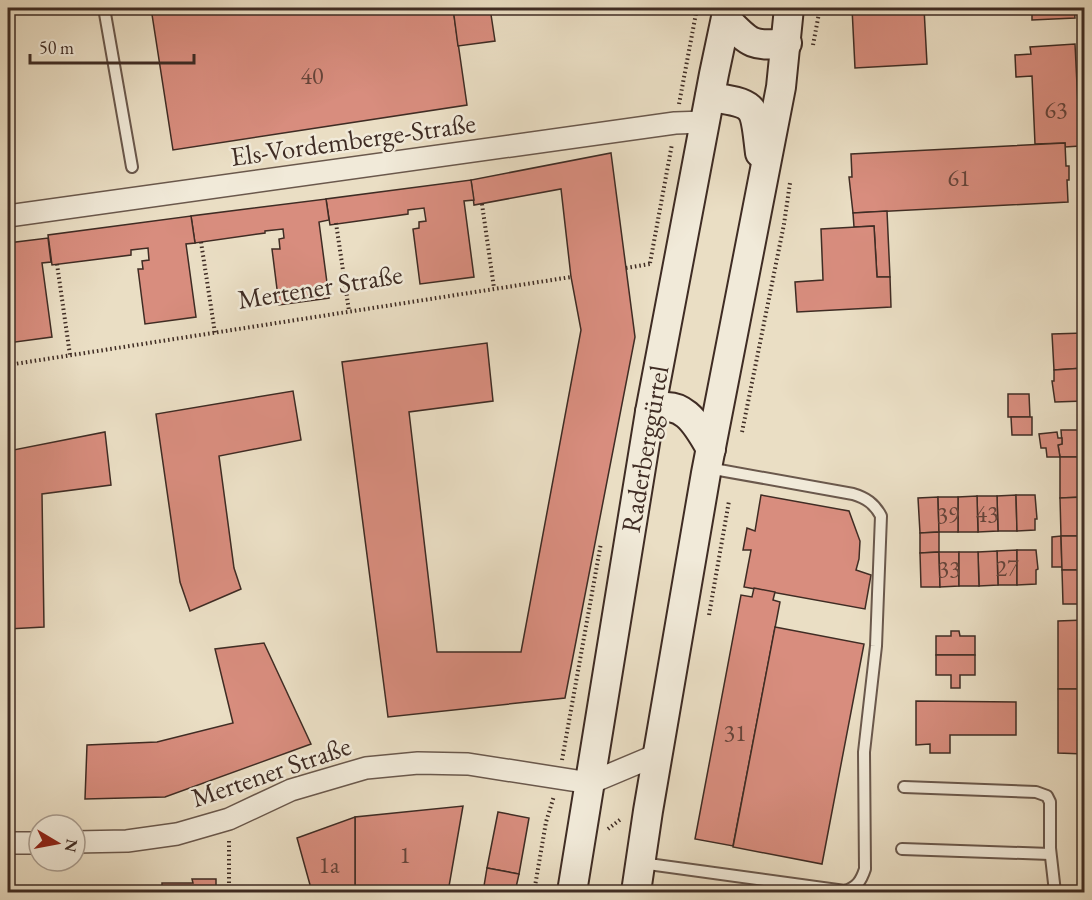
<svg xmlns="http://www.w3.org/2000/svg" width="1092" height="900" font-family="'EB Garamond',serif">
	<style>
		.building { fill: #d88d7e; stroke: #3f2c24; stroke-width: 1.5 }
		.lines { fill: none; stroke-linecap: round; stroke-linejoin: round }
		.service-casing { stroke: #6a584c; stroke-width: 14 }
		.minor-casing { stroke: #6a584c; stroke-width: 24 }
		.secondary-casing { stroke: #3f2c24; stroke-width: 32 }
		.path { stroke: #3f2c24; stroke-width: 4; stroke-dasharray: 1.5 3; stroke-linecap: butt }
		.service { stroke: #f1ead9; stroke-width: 10 }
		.minor { stroke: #f1ead9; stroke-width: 21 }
		.secondary { stroke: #f1ead9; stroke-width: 28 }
		.labels { text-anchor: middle; stroke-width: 5; stroke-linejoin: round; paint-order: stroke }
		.number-label { font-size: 24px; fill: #65443a }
		.street-label { font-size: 27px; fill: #3f2c24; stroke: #f1ead9 }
	</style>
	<rect width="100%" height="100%" fill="#eadec4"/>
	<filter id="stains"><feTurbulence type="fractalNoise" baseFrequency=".00333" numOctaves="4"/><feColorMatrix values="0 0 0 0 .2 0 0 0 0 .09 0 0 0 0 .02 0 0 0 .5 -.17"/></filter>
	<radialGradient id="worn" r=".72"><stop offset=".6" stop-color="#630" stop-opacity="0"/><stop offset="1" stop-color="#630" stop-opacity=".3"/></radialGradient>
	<g class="building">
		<polygon points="151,8 453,8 467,105 173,150"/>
		<polygon points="453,8 490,8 495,41 458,46"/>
		<polygon points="852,8 924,8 927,64 855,68"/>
		<polygon points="1032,8 1074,8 1075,18 1032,20"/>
		<polygon points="1075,44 1080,146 1065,147 1065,143 1035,144 1032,76 1016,77 1015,55 1031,54 1030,47"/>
		<polygon points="1065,143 1066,166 1069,166 1069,180 1067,180 1068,202 853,213 849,177 852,177 851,154"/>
		<polygon points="611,153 635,337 565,698 388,717 342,362 487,343 493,401 409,412 437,652 521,652 581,330 571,277 561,189 474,205 471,180"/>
		<polygon points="471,180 474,200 464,201 474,277 420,284 413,229 419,228 419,222 426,221 424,208 408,210 408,214 330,225 326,199"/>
		<polygon points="326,199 329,220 319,222 329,298 279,305 272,249 280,249 279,239 284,238 283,229 265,231 265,233 195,243 191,216"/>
		<polygon points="887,211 890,277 877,277 874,226 854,227 853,213"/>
		<polygon points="191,216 195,243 186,244 196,317 145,324 138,269 143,269 142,261 149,260 148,248 131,250 131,255 52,265 48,235"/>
		<polygon points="874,226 877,277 890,277 891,307 797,312 795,282 823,280 821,229"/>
		<polygon points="48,238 51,262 42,263 52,337 8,343 8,243"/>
		<polygon points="1084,333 1084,368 1054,370 1052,334"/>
		<polygon points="1084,368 1084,401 1055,402 1052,381 1054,381 1054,370"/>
		<polygon points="293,391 301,440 219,456 234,568 241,589 190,611 180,582 156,414"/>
		<polygon points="1008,394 1029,394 1030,417 1008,417"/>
		<polygon points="1011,417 1032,417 1032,435 1012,435"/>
		<polygon points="1061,430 1084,430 1084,457 1060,457 1058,445 1062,444"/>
		<polygon points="105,432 111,485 42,494 44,627 8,629 8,451"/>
		<polygon points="1057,432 1058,438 1062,438 1062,444 1058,445 1060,457 1047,457 1046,448 1041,448 1039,434"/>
		<polygon points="1060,457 1084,457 1084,497 1060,498"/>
		<polygon points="761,495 849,511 860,541 859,559 856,570 871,575 865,609 744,587 751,550 743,550 747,528 755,531"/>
		<polygon points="1016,495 1017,531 998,531 997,496"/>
		<polygon points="1016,495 1035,495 1037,519 1035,519 1035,530 1017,531"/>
		<polygon points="977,496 997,496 998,531 978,532"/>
		<polygon points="977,496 978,532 958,532 958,497"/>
		<polygon points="938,497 939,532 920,533 918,498"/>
		<polygon points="938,497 958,497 958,532 939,532"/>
		<polygon points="1084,497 1084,536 1061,536 1060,498"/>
		<polygon points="939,532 939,552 920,553 920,533"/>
		<polygon points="1061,536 1062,567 1052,567 1052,537"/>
		<polygon points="1061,536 1084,536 1084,570 1062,570"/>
		<polygon points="1017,550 1017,585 998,585 997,551"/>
		<polygon points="1017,550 1036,550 1038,569 1036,570 1036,584 1017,585"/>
		<polygon points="997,551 998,585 979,586 978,552"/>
		<polygon points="939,552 940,587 921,587 920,553"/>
		<polygon points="939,552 959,552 959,586 940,587"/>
		<polygon points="959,552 978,552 979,586 959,586"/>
		<polygon points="1062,570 1084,570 1084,604 1063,604"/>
		<polygon points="754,588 775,592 773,600 780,602 733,846 695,839 741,595 752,597"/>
		<polygon points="1084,620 1084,689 1058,689 1058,621"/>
		<polygon points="775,627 864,644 822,864 733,847"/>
		<polygon points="951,631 959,631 960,636 975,636 975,655 936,655 936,636 951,636"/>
		<polygon points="264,643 311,744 165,797 85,799 87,745 157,742 233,723 215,649"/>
		<polygon points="936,655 975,655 975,675 960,675 960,688 951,688 951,675 936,675"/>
		<polygon points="1058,689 1084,689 1084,754 1058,753"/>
		<polygon points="916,701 1016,702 1016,735 950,735 950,753 930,753 930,744 916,745"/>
		<polygon points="463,806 448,892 355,892 355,817"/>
		<polygon points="498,812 529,818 519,874 487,868"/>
		<polygon points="355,817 355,892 312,892 297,838"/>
		<polygon points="487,868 519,874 515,892 483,892"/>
		<polygon points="192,879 216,879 216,892 162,892 162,883 193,883"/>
		<polygon points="934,887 976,888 976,892 934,892"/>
	</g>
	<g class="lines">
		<g class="service-casing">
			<g id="service">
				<polyline points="104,8 132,167"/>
				<polyline points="904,787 1036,792 1047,796 1050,802 1050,848 1055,892"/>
				<polyline points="902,849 1050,854"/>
				<path d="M641 863 845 891C857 887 861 881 865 869L864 752 876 646 881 516C874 503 866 498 853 494L708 468"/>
			</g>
		</g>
		<g class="minor-casing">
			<g id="minor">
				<polyline points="8,216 675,123 705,122"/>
				<polyline points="75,842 127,841 177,834 229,819 291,790 366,768 418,763 468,764 590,783 659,754"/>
				<polyline points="8,843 39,843"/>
			</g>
		</g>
		<g class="secondary-casing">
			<g id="secondary">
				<path d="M726 19C750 44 752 47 787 43"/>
				<path d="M710 97C759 104 754 106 760 153"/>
				<path d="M650 412C682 395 698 426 711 449"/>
				<polyline points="572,892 650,412 714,74 728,8"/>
				<polyline points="636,892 648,811 706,473 781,87 789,8"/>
			</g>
		</g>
		<g class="path">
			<polyline points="813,45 820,8"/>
			<polyline points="679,104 697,8"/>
			<polyline points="482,204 494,288"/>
			<polyline points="336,223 349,311"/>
			<polyline points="201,242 215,333"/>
			<polyline points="650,263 672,144"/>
			<polyline points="57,264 70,355"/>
			<polyline points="626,268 650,264"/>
			<polyline points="8,365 571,277"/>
			<polyline points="742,432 784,224 790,183"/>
			<polyline points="709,615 729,501"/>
			<polyline points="562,760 601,543"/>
			<polyline points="608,829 621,819"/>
			<polyline points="229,841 229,892"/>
			<polyline points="534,892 546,822 554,796"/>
		</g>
		<use href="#service" class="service"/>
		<use href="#minor" class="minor"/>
		<use href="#secondary" class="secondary"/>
	</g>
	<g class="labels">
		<g class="number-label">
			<text x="312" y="84">40</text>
			<text x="1056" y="118">63</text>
			<text x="959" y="186">61</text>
			<text x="987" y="522">43</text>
			<text x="948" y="523">39</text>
			<text x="1007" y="576">27</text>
			<text x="949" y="577">33</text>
			<text x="735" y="741">31</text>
			<text x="405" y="863">1</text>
			<text x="329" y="873">1a</text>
		</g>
		<g class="street-label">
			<text transform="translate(353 140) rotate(-8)" y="9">Els-Vordemberge-Straße</text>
			<text transform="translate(320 287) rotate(-9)" y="9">Mertener Straße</text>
			<text transform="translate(645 449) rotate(-80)" y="9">Raderberggürtel</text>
			<text transform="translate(271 772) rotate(-19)" y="9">Mertener Straße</text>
		</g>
	</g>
	<rect width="1092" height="900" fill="none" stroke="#eadec4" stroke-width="30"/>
	<rect x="9" y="9" width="1074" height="882" fill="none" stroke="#3f2c24" stroke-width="3"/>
	<rect x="15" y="15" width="1062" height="870" fill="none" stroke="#3f2c24" stroke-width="1.5"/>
	<g transform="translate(57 843) rotate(100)"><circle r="28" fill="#f1ead9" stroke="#aa9e91" stroke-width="1.5"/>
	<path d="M0-4.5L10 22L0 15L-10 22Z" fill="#8f2418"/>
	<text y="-9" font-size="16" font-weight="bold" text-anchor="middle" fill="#3f2c24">N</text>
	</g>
	<path d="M30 54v9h164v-9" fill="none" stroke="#3f2c24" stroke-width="3"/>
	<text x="39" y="54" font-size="18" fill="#3f2c24" stroke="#f1ead9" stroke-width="4.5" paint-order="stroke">50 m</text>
	<rect width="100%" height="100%" filter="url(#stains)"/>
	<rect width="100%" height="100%" fill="url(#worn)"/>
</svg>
